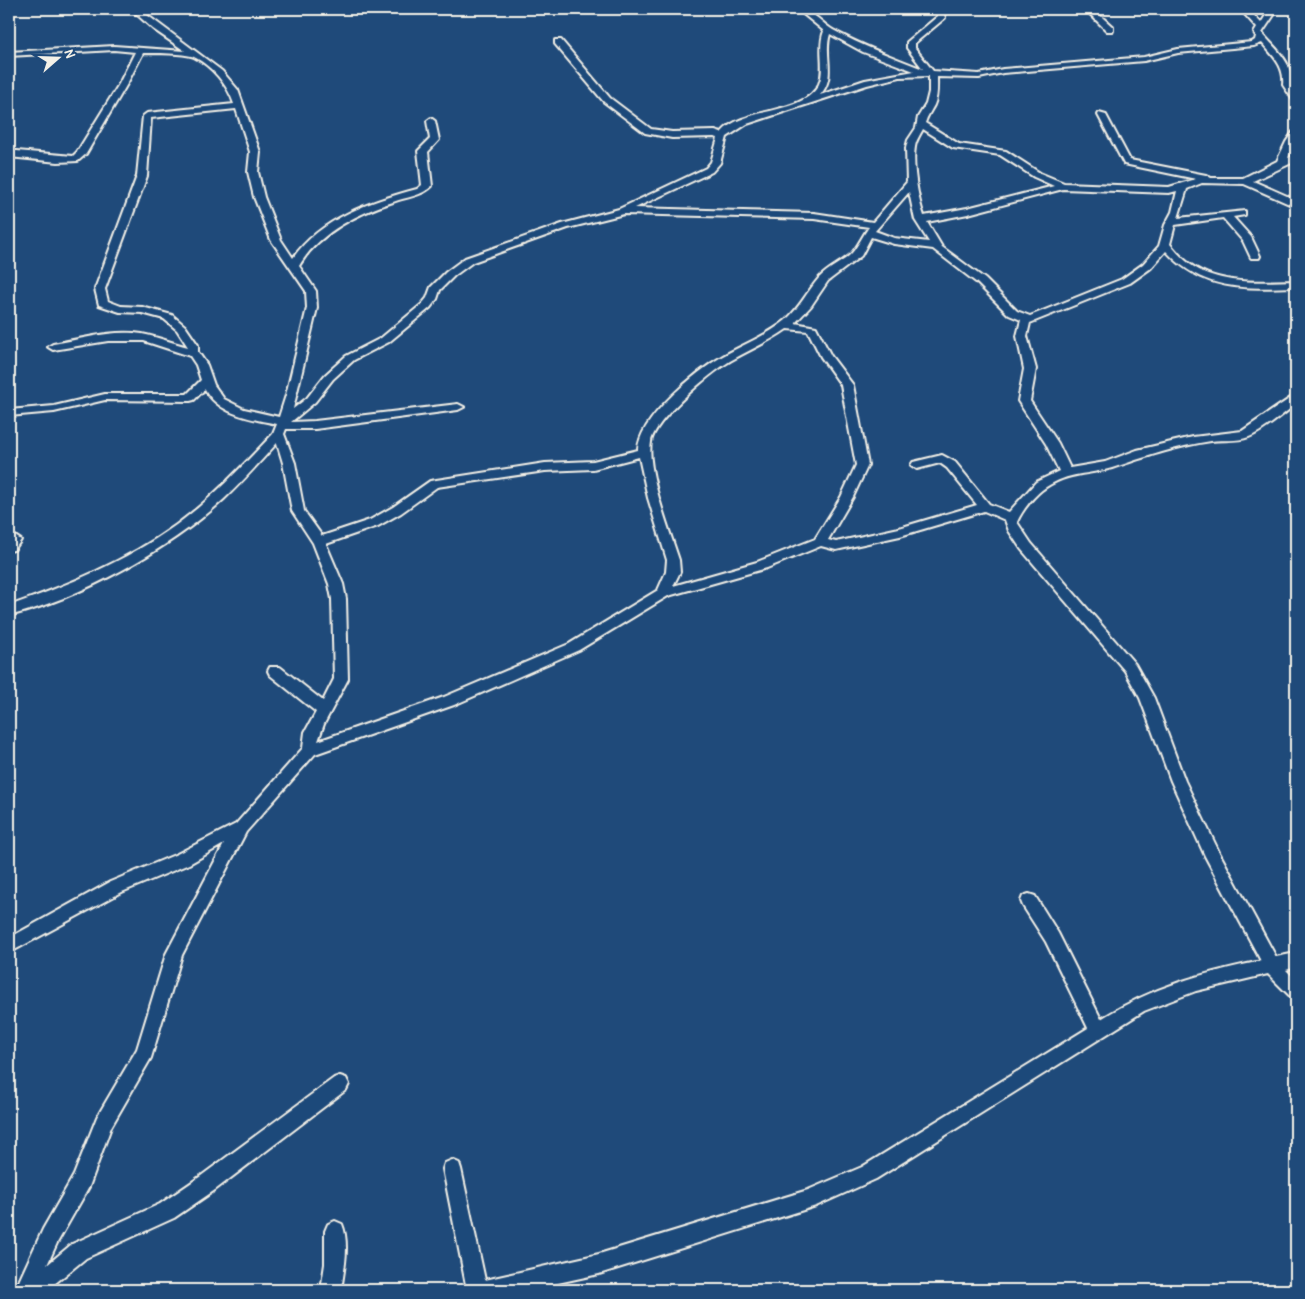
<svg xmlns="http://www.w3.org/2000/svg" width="1305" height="1299" font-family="'Patrick Hand',sans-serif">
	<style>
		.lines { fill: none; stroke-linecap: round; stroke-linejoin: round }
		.minor-casing { stroke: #f4f1e8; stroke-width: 4 }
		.minor { fill: #1f4a7a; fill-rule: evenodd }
	</style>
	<rect width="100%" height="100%" fill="#1f4a7a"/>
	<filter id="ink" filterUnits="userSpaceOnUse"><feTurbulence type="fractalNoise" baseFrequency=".02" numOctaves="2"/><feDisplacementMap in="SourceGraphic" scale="10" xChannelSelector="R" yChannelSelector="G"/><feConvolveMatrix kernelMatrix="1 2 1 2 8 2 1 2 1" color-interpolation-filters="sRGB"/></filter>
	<g filter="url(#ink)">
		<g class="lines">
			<g class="minor-casing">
				<g id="minor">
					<path d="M131 9H139L222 71 238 90 260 152 258 172 264 197 281 240 293 258C321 218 372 201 417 189L422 185 418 151 430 139 427 121 431 118 435 121 439 140 428 152 432 186C422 196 406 197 393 202 358 213 318 233 299 266L316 291 317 308 293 409 307 398 325 375 346 356 381 338 422 304 427 298 431 287 446 272 465 258 562 224 619 209 706 168 711 162 718 138 714 137 672 138 645 133 604 102 555 44V40H561L610 98 651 129 672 132 715 131 721 133C743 106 804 116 819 84 826 68 817 48 824 31L797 9C812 9 821 23 833 30 862 46 892 57 923 69L907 48V42L938 16 935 9H943L945 18 915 43V48L933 71 979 74 1003 69 1144 57 1178 49 1252 42 1255 40 1256 36 1254 33 1257 28 1240 9H1248L1261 23 1270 9H1278L1262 33C1275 49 1294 62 1291 85L1296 92V100H1293L1283 85C1285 66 1273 56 1262 43L1254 46 1178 53 1144 61 1003 73 979 78 937 77C937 86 938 96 934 105 931 111 927 116 925 123L959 144 1006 151 1040 173 1064 183 1169 187 1196 179 1124 164 1098 115 1099 113 1106 115 1130 160 1206 175 1211 178H1243L1277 161 1286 142 1293 132 1296 131V140L1288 158 1296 155V161L1253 181 1296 200V207L1244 184 1202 183 1187 189 1178 218 1245 211V215L1233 217 1251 237 1260 256 1259 258H1251L1243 241 1223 218 1175 225 1170 244C1175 250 1180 256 1186 261 1215 286 1260 282 1296 281V287C1245 289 1203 291 1166 251L1151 268 1130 283 1030 323 1027 336 1036 369 1030 401 1058 443 1070 468 1105 462 1137 450 1193 437 1242 431 1292 397 1296 396V404C1283 414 1264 431 1249 437 1236 442 1224 439 1211 441 1177 446 1145 457 1112 468 1087 475 1069 472 1046 487 1035 494 1022 510 1017 522L1031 543 1135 664 1154 698 1185 781 1220 854 1276 957 1296 953V967L1286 970 1296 980V998L1290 996 1268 974 1196 991 1144 1011 876 1179 816 1206 599 1274 526 1290H467L443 1169 445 1163 452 1160 459 1163 461 1169 485 1280 599 1254 808 1190 862 1167 1088 1028 1046 942 1023 906 1021 901 1023 896 1029 894 1035 896 1058 933 1101 1019C1155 986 1200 974 1261 961L1205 856 1171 781 1140 698 1125 671 1021 549 1009 531 1005 520 984 511 900 536 836 550 821 546 767 568 668 596 579 650 454 705 315 754 246 832 182 955 151 1058 111 1127 89 1187 57 1243 47 1265 72 1244 160 1204 201 1176 334 1078 340 1076 346 1078 349 1084 346 1090 215 1190 174 1218 86 1258 47 1290H15L43 1229 74 1175 97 1117 137 1049 166 954 224 844 189 864 122 892 9 953V938L110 882 177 854 236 824 303 748 305 732 316 712 270 675 268 671 270 667H280L323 701 334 679 332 599 329 584 313 543 292 511 283 463 277 443C260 462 243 481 224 499 170 549 81 598 9 616V606C68 585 125 562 176 525 212 499 242 466 273 434L277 424C251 419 218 414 205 389L194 400 190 401 105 400 54 412 9 416V410L54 406 105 394H187L201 380 196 365 190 356 144 341H108L53 350 48 347 53 344C82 339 113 329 142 334 158 337 173 343 188 347L177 330 164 319 142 313 120 312 99 305 95 289 137 176 143 116 147 113 234 104C228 85 212 66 194 57 186 53 153 53 143 53L127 84 86 154 78 161 58 162 9 157V151H17L73 156 77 152 119 84 135 52 114 50 9 56V52L114 46 185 51 153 29ZM830 34 863 52 914 71 865 80 820 95C837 77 823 55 830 34ZM929 76V92L926 104 918 117 916 128 908 140 906 148 907 182 873 222 814 213 635 208 712 172 720 163 727 137 747 124 867 85 900 77ZM236 109 250 152 248 172 254 197 271 240 306 291 307 308 286 395 279 417 244 409 224 399 214 385 207 365 198 352V345L185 326 172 315 142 307 121 306 108 301 105 289 147 176 151 118ZM923 129 953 148 1000 155 1034 177 1054 186 967 208 924 216C918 199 912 165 915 147 916 140 920 135 923 129ZM1063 189 1169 193 1177 191 1172 212 1165 225 1159 246 1143 264 1122 279 1030 316 1017 311 985 279 942 247 927 222 968 214ZM909 192 915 220 929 242 894 238 875 231ZM624 214 814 219 869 227C863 235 858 246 852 253 845 261 828 268 819 278 807 292 800 307 786 320 767 336 744 344 723 356 697 371 639 418 638 450L593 461 545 463 430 481 393 507 370 520 322 536 304 511 295 463 284 434 286 429H315L458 410 464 407 458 404 315 421 291 422 315 402 333 379 354 360 389 342 430 308 437 299 440 290 454 276 473 262 568 228ZM871 237 894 244 933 249 977 283 1009 315 1021 320 1017 336 1024 369 1018 401 1046 444 1059 471 1036 482 1009 512 989 504 955 462 942 455 913 462 911 465 917 469 940 463 947 468 977 505 899 528 836 542 828 540 853 497 868 465 853 385 831 356 816 327 795 323 811 306 828 281 861 256ZM787 329 808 331 821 357 841 385 856 465 841 497 815 539 757 562 673 586 680 572 679 560C670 532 646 470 651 442 655 419 710 373 730 361 749 350 769 342 787 329ZM639 457 648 498 667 560 666 572 658 590 569 644 444 697 318 741 324 724 348 679 346 599 343 584 326 544 378 526 401 513 437 487 545 471 593 469Z"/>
					<polygon points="1085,9 1093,9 1113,27 1113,31 1107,31"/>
					<polygon points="15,536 21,540 14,550 9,551 9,539"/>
					<path d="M335 1221 342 1224C350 1243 344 1270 341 1290H321L325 1264V1231L328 1224Z"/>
				</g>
			</g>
			<use href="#minor" class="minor"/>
		</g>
	</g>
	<rect width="1305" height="1299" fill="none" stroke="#1f4a7a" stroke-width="30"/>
	<rect x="15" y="15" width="1275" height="1269" fill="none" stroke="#f4f1e8" stroke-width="2" filter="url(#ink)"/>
	<g transform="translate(58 58) rotate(70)" stroke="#1f4a7a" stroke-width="4" paint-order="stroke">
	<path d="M0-4L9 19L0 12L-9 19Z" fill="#f4f1e8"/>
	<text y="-8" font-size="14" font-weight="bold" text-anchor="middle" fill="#f4f1e8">N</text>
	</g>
</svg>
